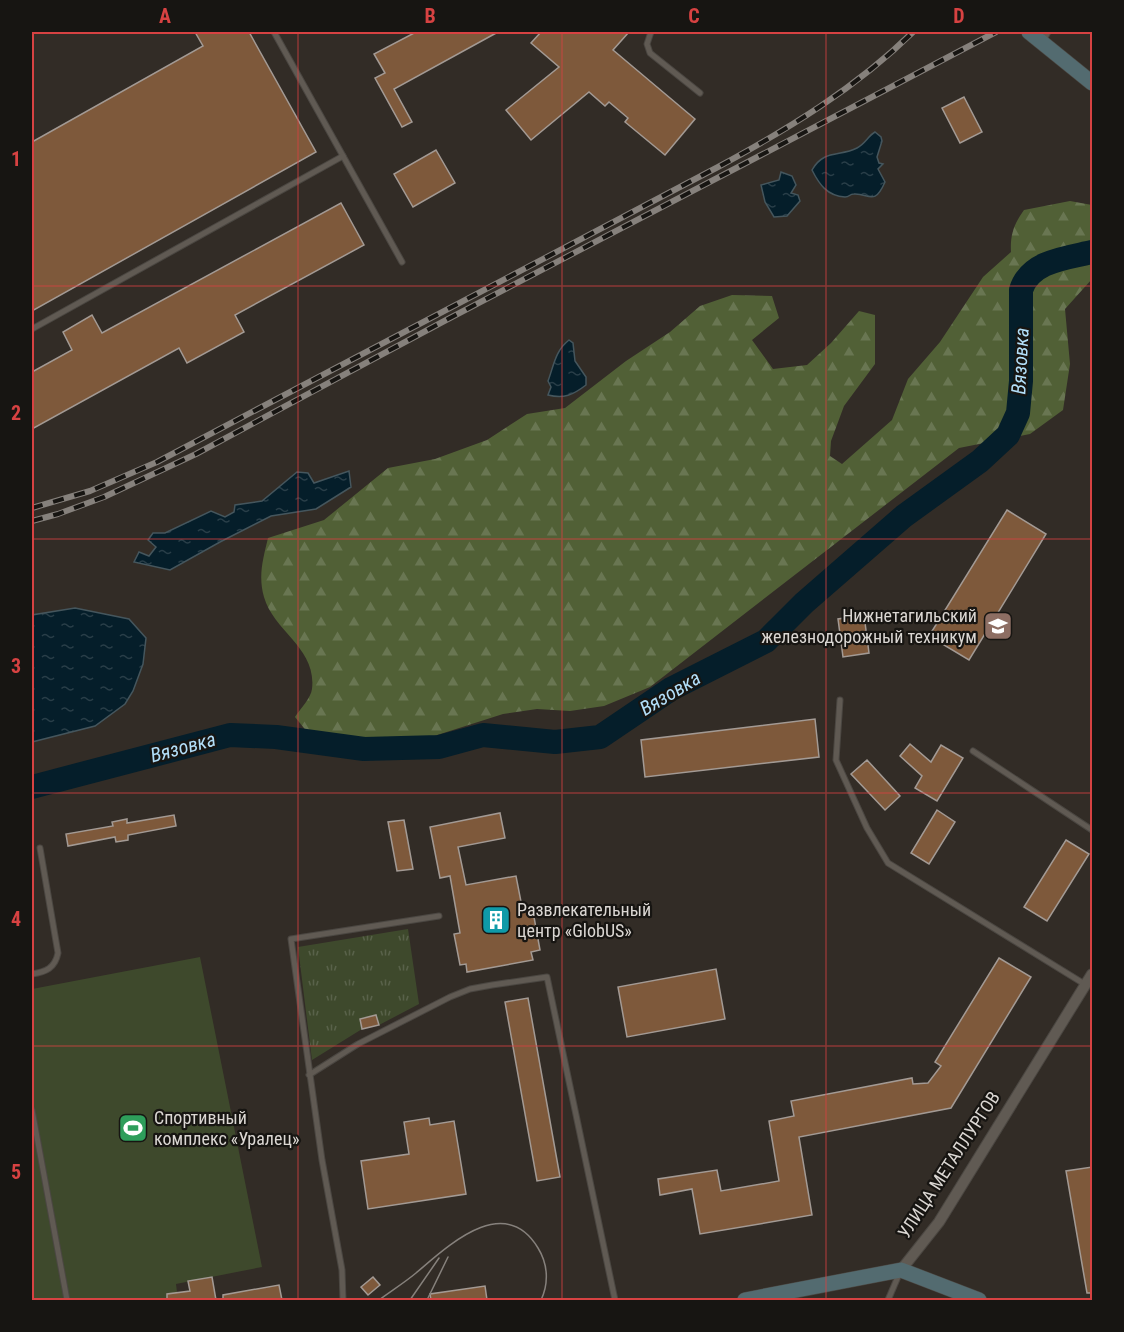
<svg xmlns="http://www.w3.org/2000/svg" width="1124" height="1332" font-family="'Roboto Condensed',sans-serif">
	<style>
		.grass { fill: url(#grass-tufts) }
		.forest { fill: url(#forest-firs) }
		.pitch { fill: #3e492c }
		.water { fill: url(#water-ripples); stroke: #45565d; stroke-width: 1.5 }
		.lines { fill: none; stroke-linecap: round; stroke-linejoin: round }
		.river { stroke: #051e2a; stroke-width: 24 }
		.building { fill: #7e593b; stroke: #a39a94; stroke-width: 1.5 }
		.lane-casing { stroke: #4b4742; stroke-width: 7 }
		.street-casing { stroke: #4b4742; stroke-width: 12 }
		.secondary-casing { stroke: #4b4742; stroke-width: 16 }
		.lane { stroke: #605a53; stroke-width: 5 }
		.street { stroke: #605a53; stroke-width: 10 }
		.secondary { stroke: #536b70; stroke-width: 15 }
		.tram { stroke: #86817c; stroke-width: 1.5 }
		.rail-casing { stroke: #86817c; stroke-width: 6 }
		.rail { stroke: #171512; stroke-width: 4; stroke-dasharray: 11; stroke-linecap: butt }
		.grid { fill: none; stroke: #d74242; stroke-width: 1.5; stroke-opacity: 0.55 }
		.labels { text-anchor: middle; stroke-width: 4.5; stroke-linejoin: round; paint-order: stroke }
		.poi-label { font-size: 18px; fill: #dbd7d3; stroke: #171512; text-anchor: start }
		.street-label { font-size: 18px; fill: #dbd7d3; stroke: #171512 }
		.water-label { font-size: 20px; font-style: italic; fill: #b2def8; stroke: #171512 }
		.neatline { fill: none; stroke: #d74242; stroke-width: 2 }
		.grid-label { font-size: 20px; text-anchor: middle; font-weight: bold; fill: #d74242 }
	</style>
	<defs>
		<pattern id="grass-tufts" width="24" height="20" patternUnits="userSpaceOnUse" patternTransform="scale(1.5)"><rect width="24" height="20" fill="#3e492c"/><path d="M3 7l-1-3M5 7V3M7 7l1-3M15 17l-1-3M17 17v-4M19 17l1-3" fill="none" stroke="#59624a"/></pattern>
		<pattern id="forest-firs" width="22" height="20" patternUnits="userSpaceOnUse" patternTransform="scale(1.5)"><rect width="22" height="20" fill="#516036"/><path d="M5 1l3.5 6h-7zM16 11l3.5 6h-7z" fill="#697652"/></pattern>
		<pattern id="water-ripples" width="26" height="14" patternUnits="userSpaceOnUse" patternTransform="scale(1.5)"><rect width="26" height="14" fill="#051e2a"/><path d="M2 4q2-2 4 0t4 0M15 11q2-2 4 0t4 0" fill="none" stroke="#293e48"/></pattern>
	</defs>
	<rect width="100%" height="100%" fill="#322c26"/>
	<polygon class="grass" points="408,929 419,1004 379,1025 376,1015 360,1019 362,1029 312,1060 298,947"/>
	<path class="forest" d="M1070 201 1092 205V279L1065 309 1070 364 1063 410 1030 434 959 448 650 687 604 706 570 711 537 709 503 714 409 744 368 738 327 737 308 733 295 717C300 709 311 698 312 689 317 648 274 632 264 597 258 576 263 559 268 538L324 520 388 468 435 459 487 440 527 414 565 408 626 361 670 332 700 306 732 295 772 296 779 318 752 340 773 369 807 365 831 343 859 311 875 315V364L844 406 831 441 830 456 842 464 892 420 908 379 940 342 983 277 1011 252C1010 235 1014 224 1024 210Z"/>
	<polygon class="pitch" points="200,957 262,1267 176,1284 178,1300 32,1300 32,989"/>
	<g class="water">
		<path d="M875 132 881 137 882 141 877 157 879 163 883 164 878 169 885 182C874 207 869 193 854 194 849 194 850 197 845 197 827 196 819 184 812 170 824 149 840 157 857 148 865 144 868 136 875 132Z"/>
		<polygon points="781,172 792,176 796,185 791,193 798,195 800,201 787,216 774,217 765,202 761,185 779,180"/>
		<path d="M569 340 573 343 575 361 586 377V385C573 395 564 399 548 395L551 387 548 381C554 365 555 351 569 340Z"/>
		<polygon points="349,471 351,487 316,509 271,516 220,542 170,570 134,562 139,552 149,556 156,547 148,540 153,533 165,533 211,511 225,517 234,512 235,505 262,501 297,472 308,473 314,483"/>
		<polygon points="75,608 129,619 146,638 143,664 133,691 125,704 95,726 32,742 32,615"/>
	</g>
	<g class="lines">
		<path class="river" d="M32 787 230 735 276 737 364 749 439 747 483 735 555 742 600 737 671 689 766 641 804 603 904 516 980 461 1008 435 1018 413 1021 381V290C1030 261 1066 258 1092 252"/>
	</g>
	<g class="building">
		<polygon points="195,32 249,32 316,152 32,311 32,142 203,46"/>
		<polygon points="416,32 498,32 394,89 412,122 402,127 375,78 385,73 374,54"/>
		<polygon points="541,32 629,32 613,50 695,119 665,155 625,122 628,118 609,102 605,106 589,92 531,140 506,110 559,67 531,43"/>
		<polygon points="964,97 982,132 960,143 942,108"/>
		<polygon points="436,150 455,183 413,207 394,174"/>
		<polygon points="341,203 364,245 235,315 244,332 187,363 179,348 32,429 32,372 72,350 63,332 92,315 102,333"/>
		<polygon points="1007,510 1046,534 969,660 929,636"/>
		<polygon points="864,615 869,653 843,657 838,619"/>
		<polygon points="815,719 819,757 645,777 641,740"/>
		<polygon points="910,744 931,762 941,745 963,758 937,801 915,788 922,776 900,756"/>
		<polygon points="867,760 900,796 885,810 851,774"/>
		<polygon points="937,810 955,822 929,864 911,853"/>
		<polygon points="500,813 505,838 458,847 466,885 516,876 522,907 532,906 540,950 531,952 533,960 467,972 466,964 460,965 454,934 460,933 450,876 440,878 430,827"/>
		<polygon points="174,815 176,826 128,835 128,840 116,842 115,837 68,846 66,834 113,826 112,822 127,819 127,823"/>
		<polygon points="404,820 413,869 397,871 388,822"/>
		<polygon points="1066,840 1089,854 1047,921 1024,907"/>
		<polygon points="999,958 1031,977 951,1108 799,1137 812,1215 700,1234 692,1189 660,1195 658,1179 717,1170 721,1191 779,1181 769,1121 794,1116 791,1101 912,1078 913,1084 928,1083 941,1066 935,1062"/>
		<polygon points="716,969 725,1019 627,1037 618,987"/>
		<polygon points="528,998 560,1177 537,1181 505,1002"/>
		<polygon points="376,1015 379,1025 362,1029 360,1019"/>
		<polygon points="429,1118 430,1125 454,1121 466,1194 368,1209 361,1161 409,1154 404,1122"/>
		<polygon points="1092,1167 1092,1293 1087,1293 1066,1171"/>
		<polygon points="212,1277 216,1300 167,1300 167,1294 190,1291 188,1281"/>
		<polygon points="373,1277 380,1285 368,1295 361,1287"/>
		<polygon points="279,1285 282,1300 223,1300 223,1295"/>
		<polygon points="485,1286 487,1300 431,1300 430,1294"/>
	</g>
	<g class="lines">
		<g class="lane-casing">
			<g id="lane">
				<polyline points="274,32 402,262"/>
				<polyline points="651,32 647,44 650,53 700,93"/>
				<polyline points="1043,41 1048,32"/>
				<polyline points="32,329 343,156"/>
				<polyline points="840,700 836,760 867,828 888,863 1086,985"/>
				<polyline points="973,751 1092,830"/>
				<path d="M32 974C46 972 55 968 58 953L40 848"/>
				<polyline points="309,1075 358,1044 450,997 470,989 492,985 547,977 615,1300"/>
				<polyline points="32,1110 67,1300"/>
				<polyline points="343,1300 342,1270 322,1160 291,939 439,916"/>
				<polyline points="888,1300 900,1272"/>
			</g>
		</g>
		<g class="street-casing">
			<polyline id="street" points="901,1270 939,1222 1092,974"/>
		</g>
		<g class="secondary-casing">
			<g id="secondary">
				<polyline points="1029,32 1092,83"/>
				<polyline points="745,1300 901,1270 979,1300"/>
			</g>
		</g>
		<use href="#lane" class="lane"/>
		<use href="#street" class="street"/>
		<use href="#secondary" class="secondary"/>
		<g class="tram">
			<path d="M379 1300C391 1291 404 1283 416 1273 448 1246 504 1192 538 1248 548 1264 549 1283 541 1300"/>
			<polyline points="410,1300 439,1258"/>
			<polyline points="427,1300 448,1257"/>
		</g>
		<g class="rail-casing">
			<g id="rail">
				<path d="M32 508 90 491 157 462 718 167C788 129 856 88 913 32"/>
				<polyline points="32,521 58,514 104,497 196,454 448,319 996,32"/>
			</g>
		</g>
		<use href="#rail" class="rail"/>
	</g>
	<path class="grid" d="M298 32V1300M562 32V1300M826 32V1300M32 286H1092M32 539H1092M32 793H1092M32 1046H1092"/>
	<defs>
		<g id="university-square" transform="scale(1.5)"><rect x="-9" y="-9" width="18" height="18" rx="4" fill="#8d6e63" stroke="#171512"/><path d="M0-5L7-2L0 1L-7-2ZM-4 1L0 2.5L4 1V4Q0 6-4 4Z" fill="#fff"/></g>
		<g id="building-square" transform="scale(1.5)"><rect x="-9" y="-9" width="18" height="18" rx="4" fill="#0f9aa8" stroke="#171512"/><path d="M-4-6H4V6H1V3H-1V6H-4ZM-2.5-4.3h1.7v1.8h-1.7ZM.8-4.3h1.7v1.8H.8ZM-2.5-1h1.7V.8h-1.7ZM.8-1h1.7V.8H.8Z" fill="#fff"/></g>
		<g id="stadium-square" transform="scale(1.5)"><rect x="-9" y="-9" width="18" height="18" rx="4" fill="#2e9e5b" stroke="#171512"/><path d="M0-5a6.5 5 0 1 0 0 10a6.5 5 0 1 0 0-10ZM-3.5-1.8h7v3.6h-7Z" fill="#fff"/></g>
	</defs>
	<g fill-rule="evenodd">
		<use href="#university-square" x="998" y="626"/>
		<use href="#building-square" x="496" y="920"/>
		<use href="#stadium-square" x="133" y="1128"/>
	</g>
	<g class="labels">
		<g class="poi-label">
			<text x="977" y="622" text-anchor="end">Нижнетагильский<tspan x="977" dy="21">железнодорожный техникум</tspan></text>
			<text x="517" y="916">Развлекательный<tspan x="517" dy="21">центр «GlobUS»</tspan></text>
			<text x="154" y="1124">Спортивный<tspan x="154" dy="21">комплекс «Уралец»</tspan></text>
		</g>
		<g class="street-label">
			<text transform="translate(949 1165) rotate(-57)" y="6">УЛИЦА МЕТАЛЛУРГОВ</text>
		</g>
		<g class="water-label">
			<text transform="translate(1020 361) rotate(-87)" y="7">Вязовка</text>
			<text transform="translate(670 693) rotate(-31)" y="7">Вязовка</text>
			<text transform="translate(183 747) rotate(-15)" y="7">Вязовка</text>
		</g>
	</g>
	<rect width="1124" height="1332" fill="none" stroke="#171512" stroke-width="66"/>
	<rect x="33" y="33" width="1058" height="1266" class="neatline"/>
	<g class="grid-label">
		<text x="165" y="23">A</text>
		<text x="430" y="23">B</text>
		<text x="694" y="23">C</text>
		<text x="959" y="23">D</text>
		<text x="16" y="166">1</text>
		<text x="16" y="420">2</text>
		<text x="16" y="673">3</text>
		<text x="16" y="926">4</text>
		<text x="16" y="1179">5</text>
	</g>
</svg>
